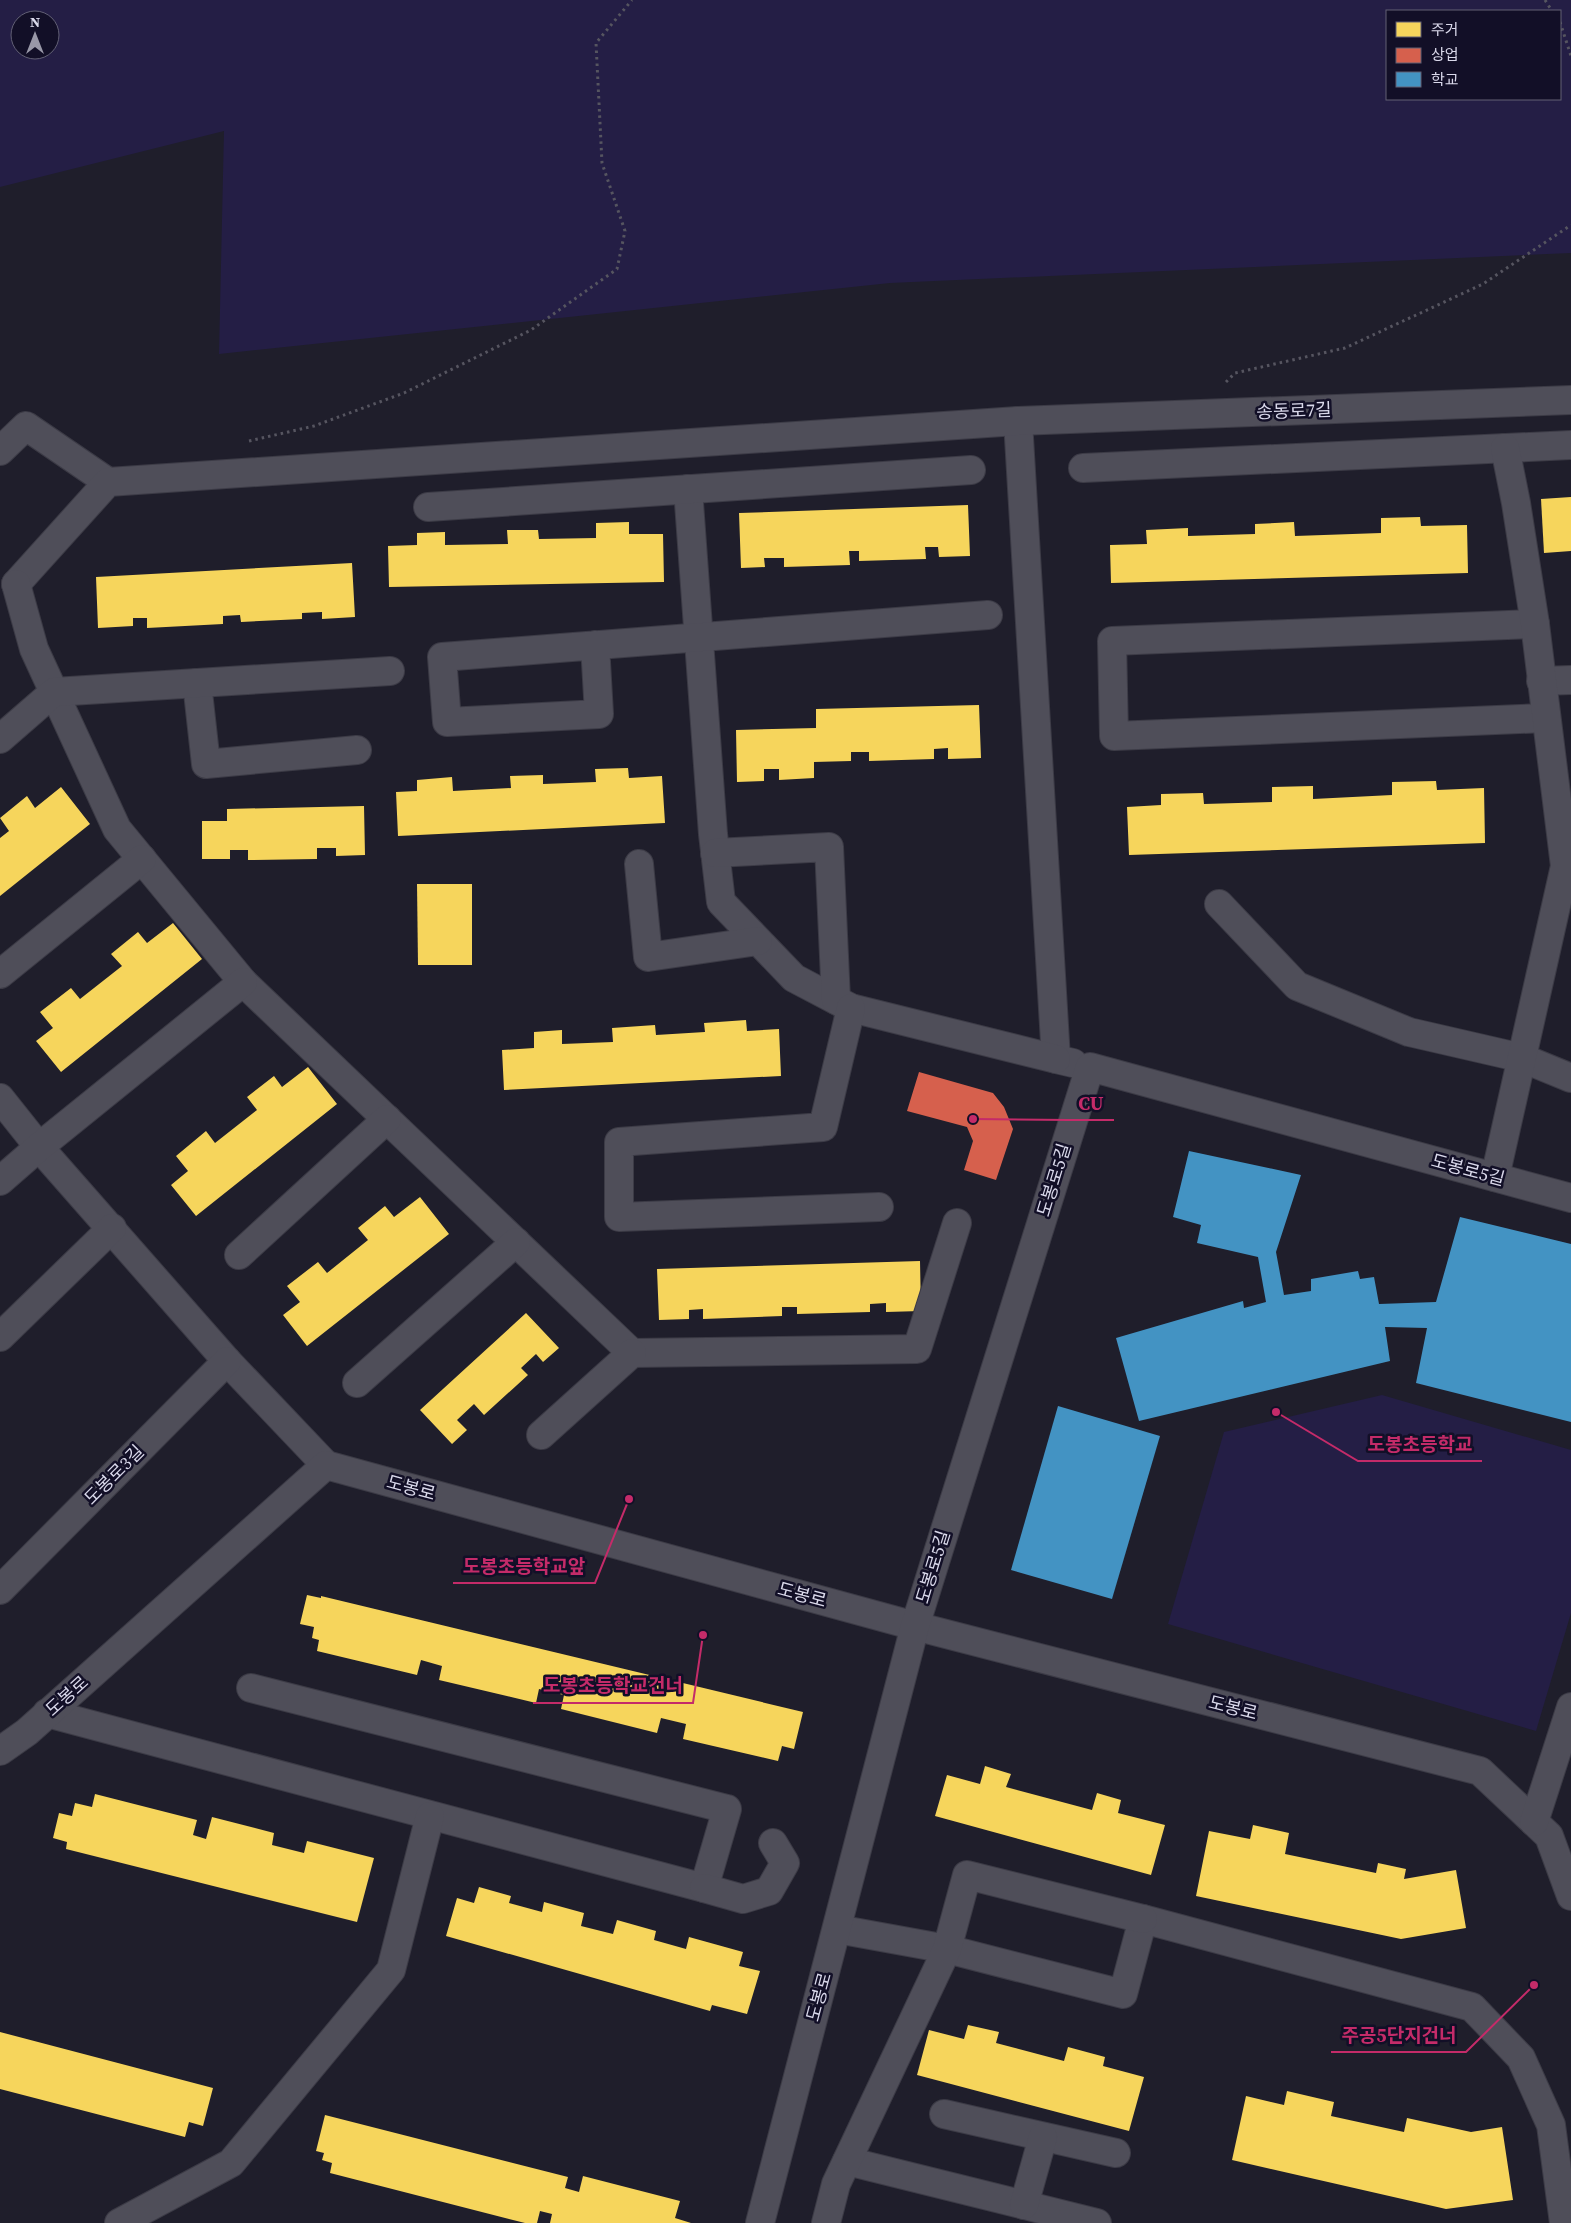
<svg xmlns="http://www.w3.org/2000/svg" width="1571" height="2223" font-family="'Source Serif 4','Noto Sans KR',serif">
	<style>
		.green { fill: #241e45; fill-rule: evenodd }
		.homes { fill: #f6d55c }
		.shops { fill: #d6604d }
		.schools { fill: #4393c3 }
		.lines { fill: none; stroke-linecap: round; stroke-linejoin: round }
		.minor-casing { stroke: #3c3b46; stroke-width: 30 }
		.path { stroke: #565560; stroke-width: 3; stroke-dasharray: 2.5 4; stroke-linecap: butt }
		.minor { stroke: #4f4e59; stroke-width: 28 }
		.labels { text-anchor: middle; stroke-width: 5; stroke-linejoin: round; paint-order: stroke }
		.street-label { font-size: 18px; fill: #dad9eb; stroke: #120f27 }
		.leader { fill: none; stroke: #c42b69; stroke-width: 2 }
		.callout-dot { fill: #c42b69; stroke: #120f27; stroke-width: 2 }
		.callout-label { font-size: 19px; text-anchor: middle; font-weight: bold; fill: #c42b69; stroke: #120f27; stroke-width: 5; stroke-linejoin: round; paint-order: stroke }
	</style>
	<rect width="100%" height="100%" fill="#1f1e2b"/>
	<g class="green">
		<path d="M0 0H1571V253L890 283 219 354 224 131 0 187ZM1387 11H1560V99H1387ZM20 20H50V50H20Z"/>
		<polygon points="1382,1395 1571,1450 1571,1613 1536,1731 1168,1624 1224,1432"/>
	</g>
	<g class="homes">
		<polygon points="1571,497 1571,551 1544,553 1541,499"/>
		<polygon points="968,505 970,556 939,557 938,547 925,547 926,559 859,561 859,551 849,551 850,565 784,567 784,558 764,558 765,567 741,568 739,513"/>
		<polygon points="1420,517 1421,526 1467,525 1468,573 1111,583 1110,545 1147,544 1146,530 1188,528 1188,536 1255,534 1255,524 1294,522 1295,536 1381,533 1381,518"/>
		<polygon points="629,522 629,534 663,534 664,582 389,587 388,546 417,545 417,533 445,532 445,545 508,544 507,530 538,530 539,539 596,538 596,523"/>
		<polygon points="352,563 355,617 322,619 322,612 302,613 302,619 241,622 240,615 223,616 223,624 147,628 147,618 133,618 133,626 98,628 96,577"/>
		<polygon points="979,705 981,758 948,759 948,748 934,749 934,759 869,761 869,752 851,752 851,761 814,762 814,778 779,780 779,769 764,769 764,781 737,782 736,730 816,728 816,709"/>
		<polygon points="628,768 629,778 662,776 665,823 398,836 396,792 417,791 417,780 452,777 453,791 511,788 510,776 543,775 543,784 596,782 595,769"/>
		<polygon points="1436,781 1437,790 1484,788 1485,843 1129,855 1127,807 1161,805 1161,794 1203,793 1204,804 1272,802 1272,787 1313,786 1313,799 1392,795 1392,782"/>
		<polygon points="61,787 90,824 0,896 0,838 9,831 0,818 27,796 35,808"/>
		<polygon points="364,806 365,855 336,856 336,848 317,848 317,859 248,860 248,850 230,850 230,859 202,859 202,821 227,821 227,809"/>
		<polygon points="417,884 472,884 472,965 418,965"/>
		<polygon points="173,923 202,959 61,1072 36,1041 53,1028 40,1012 71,988 80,999 122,966 111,954 138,932 147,943"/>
		<polygon points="746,1020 747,1031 779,1029 781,1076 504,1090 502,1050 534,1048 534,1032 562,1030 562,1044 613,1042 612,1028 655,1025 656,1035 705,1032 704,1023"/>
		<polygon points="308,1067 337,1104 196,1216 171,1185 188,1171 176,1156 206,1131 215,1143 257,1110 247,1097 274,1076 282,1087"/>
		<polygon points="420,1197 449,1234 307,1346 283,1315 300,1302 287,1286 318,1262 327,1273 368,1240 358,1228 385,1206 394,1217"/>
		<polygon points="920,1261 921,1311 886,1312 886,1303 870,1304 870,1312 797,1314 797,1307 782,1307 782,1316 703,1319 703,1309 689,1310 689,1319 659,1320 657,1269"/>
		<polygon points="526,1313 559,1348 543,1362 536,1354 521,1368 528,1375 484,1415 474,1404 457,1420 467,1430 452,1444 420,1410"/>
		<polygon points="307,1595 321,1598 321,1596 803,1712 794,1749 782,1746 778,1761 683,1739 686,1724 661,1718 657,1733 561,1709 564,1695 539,1689 536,1703 439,1680 442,1666 421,1660 417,1675 317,1651 319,1640 312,1638 314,1627 300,1624"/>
		<polygon points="985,1766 1011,1774 1006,1787 1092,1810 1097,1793 1121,1800 1118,1813 1165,1825 1151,1875 935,1816 947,1775 980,1784"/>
		<polygon points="95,1794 197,1820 193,1835 206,1839 212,1817 274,1833 272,1845 304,1853 307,1841 374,1858 357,1922 66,1849 67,1842 53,1838 59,1813 72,1816 75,1803 92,1807"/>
		<polygon points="1253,1825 1289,1833 1285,1854 1376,1873 1378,1863 1406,1869 1404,1879 1456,1870 1466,1928 1401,1939 1196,1896 1209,1831 1250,1839"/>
		<polygon points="479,1887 511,1896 509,1903 542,1912 544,1902 584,1913 581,1926 613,1934 617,1920 656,1931 654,1940 686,1949 689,1937 743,1952 739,1966 760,1971 747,2014 712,2005 710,2011 446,1936 457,1898 474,1903"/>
		<polygon points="968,2025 999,2032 996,2043 1064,2061 1068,2047 1105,2057 1103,2066 1144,2077 1129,2131 917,2075 929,2030 964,2039"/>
		<polygon points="0,2032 213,2088 203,2126 189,2122 185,2137 0,2089"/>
		<polygon points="1287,2091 1334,2102 1331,2116 1404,2132 1407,2118 1471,2132 1502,2127 1513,2200 1446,2209 1232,2160 1246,2096 1284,2105"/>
		<polygon points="325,2115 568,2177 565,2188 579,2192 583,2176 680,2201 675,2218 691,2223 550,2223 552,2214 540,2211 537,2223 525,2223 330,2173 332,2163 322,2160 324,2153 316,2151"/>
	</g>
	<polygon class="shops" points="919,1072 993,1093 1004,1107 1013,1129 996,1180 964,1170 973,1141 967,1127 907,1111"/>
	<g class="schools">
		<polygon points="1189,1151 1301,1175 1276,1252 1284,1295 1311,1291 1311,1279 1358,1271 1360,1279 1374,1277 1379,1304 1436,1302 1460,1217 1571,1244 1571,1422 1416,1383 1427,1328 1385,1327 1390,1361 1139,1421 1116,1338 1243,1301 1244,1308 1266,1302 1258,1257 1197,1243 1201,1225 1173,1217"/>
		<polygon points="1058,1406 1160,1436 1112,1599 1011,1570"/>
	</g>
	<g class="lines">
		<g class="minor-casing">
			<g id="minor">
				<polyline points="1018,421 1056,1059 1073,1063"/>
				<polyline points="0,451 26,426 108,482"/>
				<polyline points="1083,468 1571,445"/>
				<polyline points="688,489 713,834 721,902 794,978 851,1008 1056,1059"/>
				<polyline points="428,507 971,470"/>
				<polyline points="16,584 108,482 1018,421 1571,400"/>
				<polyline points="16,584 34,649 117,829 243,982 632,1353 917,1349 957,1223"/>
				<polyline points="1535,624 1112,641 1114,736 1545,718"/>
				<polyline points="595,645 599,714 447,722 442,657 988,615"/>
				<polyline points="1541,681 1571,680"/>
				<polyline points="197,683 206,764 357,750"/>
				<polyline points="0,739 54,692 390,671"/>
				<polyline points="715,853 829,847 836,1000"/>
				<polyline points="639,864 648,957 758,941"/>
				<polyline points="1219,904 1297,986 1409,1032 1522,1058 1571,1078"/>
				<polyline points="0,974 142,859"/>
				<polyline points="851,1008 823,1127 619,1142 619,1217 879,1207"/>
				<polyline points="0,1098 39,1147 227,1361 326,1465"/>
				<polyline points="1495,1177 1565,866 1535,624 1516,503 1505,448"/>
				<polyline points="0,1181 39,1147 243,982"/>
				<polyline points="239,1255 387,1119"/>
				<polyline points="0,1337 112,1228"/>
				<polyline points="357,1383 516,1242"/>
				<polyline points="541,1435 632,1353"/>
				<polyline points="0,1590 227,1361"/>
				<polyline points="47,1713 704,1888 727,1809 251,1688"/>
				<polyline points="0,1751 27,1732 326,1465 915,1626 1480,1771 1549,1836 1571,1896"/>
				<polyline points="1534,1822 1571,1707"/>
				<polyline points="704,1888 743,1899 769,1891 785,1863 773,1843"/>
				<polyline points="837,1929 947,1949 1123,1994 1143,1919 1472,2007 1521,2058 1551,2125 1564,2223"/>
				<polyline points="944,2114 1116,2153"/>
				<polyline points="847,2161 1097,2223"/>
				<polyline points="1024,2205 1043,2137"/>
				<polyline points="119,2223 231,2163 391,1970 430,1816"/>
				<polyline points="760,2223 915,1626 1090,1067 1571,1198"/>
				<polyline points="826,2223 836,2184 947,1949 967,1875 1143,1919"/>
			</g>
		</g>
		<g class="path">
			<polyline points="1545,0 1552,11"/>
			<polyline points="1560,22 1571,56"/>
			<polyline points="1226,382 1235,373 1345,348 1483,284 1571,225"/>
			<polyline points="249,441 314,426 404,393 531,330 617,269 625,231 602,163 596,43 632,0"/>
		</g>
		<use href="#minor" class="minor"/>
	</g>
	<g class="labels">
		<g class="street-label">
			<text transform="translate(1294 411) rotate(-2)" y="6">송동로7길</text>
			<text transform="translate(1468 1170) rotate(15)" y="6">도봉로5길</text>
			<text transform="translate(1054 1180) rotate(-73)" y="6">도봉로5길</text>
			<text transform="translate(114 1475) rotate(-45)" y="6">도봉로3길</text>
			<text transform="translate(411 1488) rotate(15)" y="6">도봉로</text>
			<text transform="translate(933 1567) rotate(-73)" y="6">도봉로5길</text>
			<text transform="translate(802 1595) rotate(15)" y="6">도봉로</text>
			<text transform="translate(67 1696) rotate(-42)" y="6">도봉로</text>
			<text transform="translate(1233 1708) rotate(14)" y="6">도봉로</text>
			<text transform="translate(819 1997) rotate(-75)" y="6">도봉로</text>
		</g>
	</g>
	<path class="leader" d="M973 1119L1069 1120H1114M1276 1412L1358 1461H1482M629 1499L595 1583H453M703 1635L693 1703H533M1534 1985L1466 2052H1331"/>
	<g class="callout-dot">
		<circle cx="973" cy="1119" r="5"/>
		<circle cx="1276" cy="1412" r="5"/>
		<circle cx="629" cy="1499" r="5"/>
		<circle cx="703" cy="1635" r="5"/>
		<circle cx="1534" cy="1985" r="5"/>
	</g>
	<g class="callout-label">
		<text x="1091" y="1110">CU</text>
		<text x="1420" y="1451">도봉초등학교</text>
		<text x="524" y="1573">도봉초등학교앞</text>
		<text x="613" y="1692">도봉초등학교건너</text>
		<text x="1399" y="2042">주공5단지건너</text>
	</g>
	<rect x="1386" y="10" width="175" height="90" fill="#120f27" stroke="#626075"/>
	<rect x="1396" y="22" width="25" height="15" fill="#f6d55c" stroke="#626075"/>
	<text x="1431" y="35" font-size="15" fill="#dad9eb">주거</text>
	<rect x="1396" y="48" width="25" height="15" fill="#d6604d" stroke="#626075"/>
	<text x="1431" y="60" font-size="15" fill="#dad9eb">상업</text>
	<rect x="1396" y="72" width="25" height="15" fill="#4393c3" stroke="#626075"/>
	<text x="1431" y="85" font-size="15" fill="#dad9eb">학교</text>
	<g transform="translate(35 35)"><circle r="24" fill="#120f27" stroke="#626075"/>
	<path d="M0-4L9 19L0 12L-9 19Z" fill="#9998a8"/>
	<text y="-8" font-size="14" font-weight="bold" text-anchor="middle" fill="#dad9eb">N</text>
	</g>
</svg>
